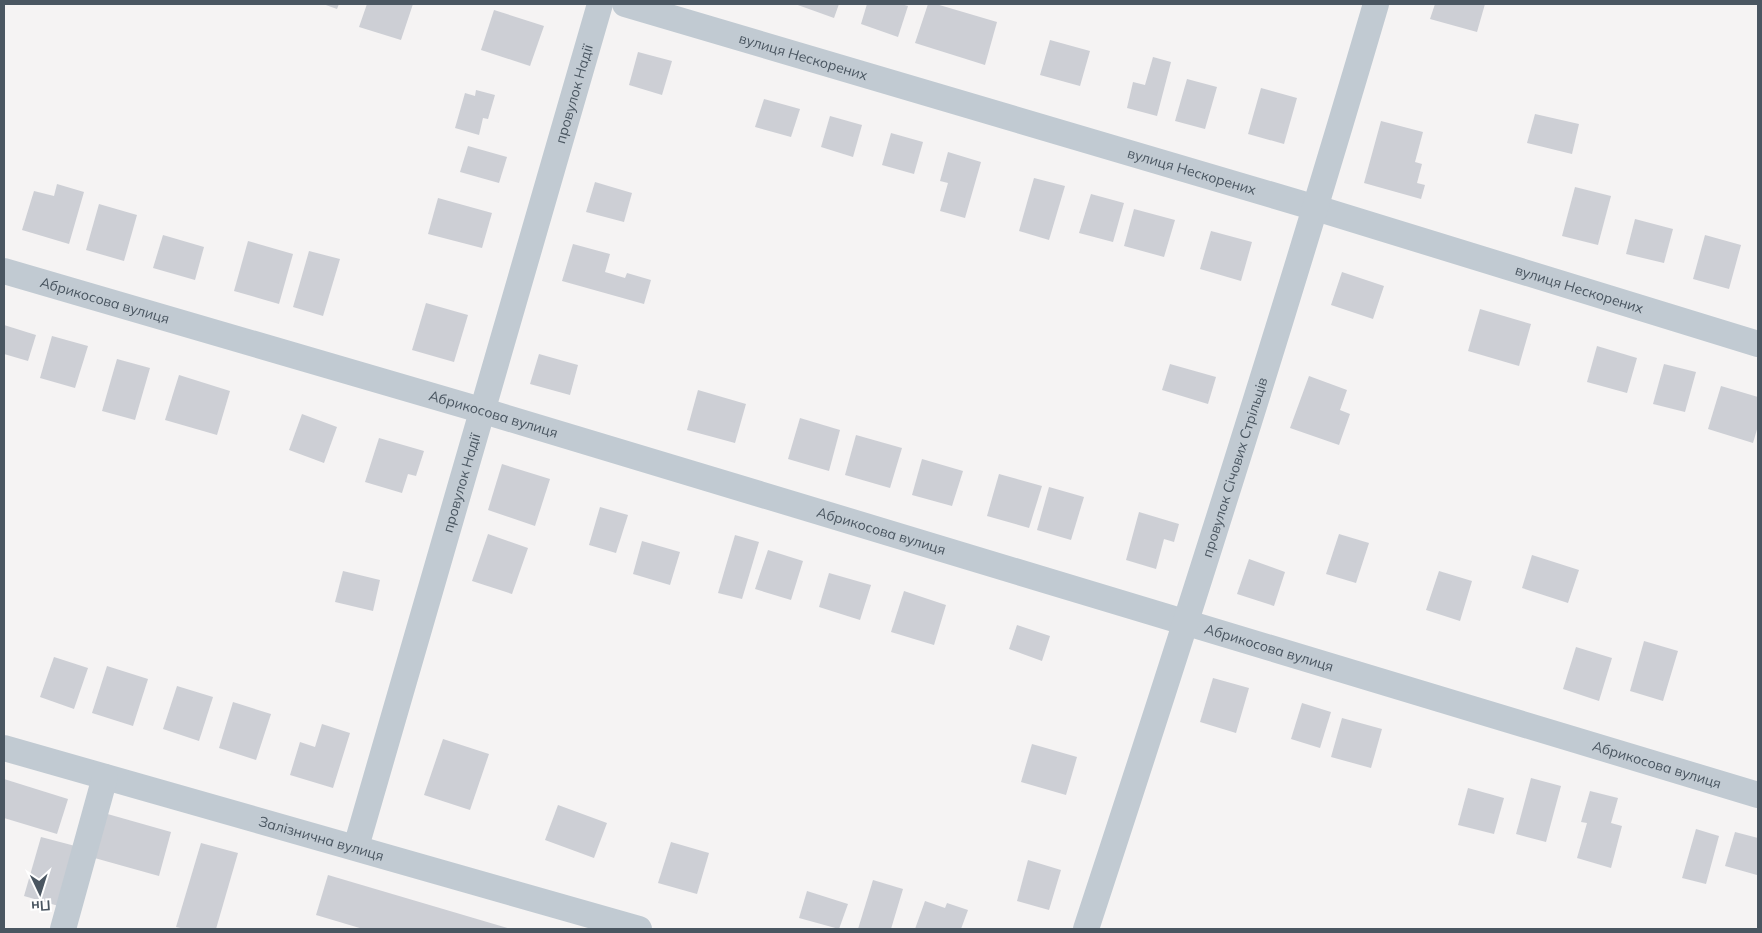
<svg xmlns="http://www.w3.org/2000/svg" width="1762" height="933" font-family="Mulish,sans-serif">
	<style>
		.building { fill: #cdcfd5 }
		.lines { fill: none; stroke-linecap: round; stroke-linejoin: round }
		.minor { stroke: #c1cad2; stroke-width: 26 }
		.labels { text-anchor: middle; stroke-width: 4; stroke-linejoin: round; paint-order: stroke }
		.street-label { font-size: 14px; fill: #4a5661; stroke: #fff }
	</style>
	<rect width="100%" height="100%" fill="#f5f3f3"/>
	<g class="building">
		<polygon points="323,4 339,4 337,9"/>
		<polygon points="367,4 413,4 401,40 359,27"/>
		<polygon points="795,4 839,4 834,18"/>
		<polygon points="867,4 901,4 908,6 898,37 861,24"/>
		<polygon points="928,4 936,4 997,22 985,65 915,43"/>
		<polygon points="1435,4 1485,4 1477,32 1430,19"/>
		<polygon points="494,10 544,26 530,66 481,50"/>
		<polygon points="1050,40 1090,51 1080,86 1040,75"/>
		<polygon points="638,52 672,61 662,95 629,85"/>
		<polygon points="1153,57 1171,62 1157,116 1127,108 1133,82 1145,85"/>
		<polygon points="1187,79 1217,87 1205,129 1175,121"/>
		<polygon points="1261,88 1297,98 1284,144 1248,134"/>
		<polygon points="476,90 495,95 488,119 483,118 479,135 455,128 465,93 475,96"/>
		<polygon points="764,99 800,109 791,137 755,127"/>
		<polygon points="1535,114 1579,124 1572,154 1527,143"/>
		<polygon points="830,116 862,125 853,157 821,147"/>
		<polygon points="1381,121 1423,132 1415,162 1422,164 1417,183 1425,185 1421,199 1364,183"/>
		<polygon points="891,133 923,142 914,174 882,165"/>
		<polygon points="468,146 507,157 499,183 460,172"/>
		<polygon points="948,152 981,162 965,218 940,211 948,183 940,181"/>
		<polygon points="1034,178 1065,186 1049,240 1019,231"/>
		<polygon points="595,182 632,193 624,222 586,212"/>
		<polygon points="57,184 84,192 69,244 22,230 34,191 54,196"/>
		<polygon points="1575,187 1611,196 1598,245 1562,236"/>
		<polygon points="1091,194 1124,203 1113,242 1079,233"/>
		<polygon points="438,198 492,213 482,248 428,234"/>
		<polygon points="99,204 137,215 124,261 86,250"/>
		<polygon points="1134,209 1175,220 1164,257 1124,246"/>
		<polygon points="1635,219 1673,229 1664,263 1626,254"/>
		<polygon points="1211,231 1252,242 1241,281 1200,269"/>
		<polygon points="163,235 204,247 195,280 153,268"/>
		<polygon points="1705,235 1741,245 1729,289 1693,279"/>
		<polygon points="248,241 293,254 279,304 234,291"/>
		<polygon points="573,244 610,254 605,272 625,278 627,273 651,280 644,304 562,281"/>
		<polygon points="309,251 340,259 323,316 293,307"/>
		<polygon points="1342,272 1384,286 1373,319 1331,305"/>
		<polygon points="426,303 468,315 454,362 412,350"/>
		<polygon points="1480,309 1531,324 1519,366 1468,351"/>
		<polygon points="4,325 36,335 28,361 4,354"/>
		<polygon points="52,336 88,346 75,388 40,378"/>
		<polygon points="1597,346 1637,358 1627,393 1587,382"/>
		<polygon points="539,354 578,365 570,395 530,384"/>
		<polygon points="117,359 150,368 135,420 102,411"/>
		<polygon points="1170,364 1216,377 1208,404 1162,390"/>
		<polygon points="1664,364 1696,372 1685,412 1653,404"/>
		<polygon points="179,375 230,391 217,435 165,420"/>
		<polygon points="1309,376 1347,390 1340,410 1350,414 1339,445 1290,428"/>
		<polygon points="1721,386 1758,397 1758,426 1753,443 1708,429"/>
		<polygon points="698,390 746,404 735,443 687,430"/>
		<polygon points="302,414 337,427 324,463 289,450"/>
		<polygon points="800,418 840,430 829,471 788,459"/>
		<polygon points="856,435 902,448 890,488 845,475"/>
		<polygon points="379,438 424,451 416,476 408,474 402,493 365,482"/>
		<polygon points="922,459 963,471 952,506 912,495"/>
		<polygon points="502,464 550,479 535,526 488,510"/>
		<polygon points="999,474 1042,486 1029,528 987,516"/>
		<polygon points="1049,487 1084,497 1071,540 1037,530"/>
		<polygon points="600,507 628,515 616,553 589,545"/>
		<polygon points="1139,512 1179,524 1174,542 1164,539 1156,569 1126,560"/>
		<polygon points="488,534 528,548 512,594 472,581"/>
		<polygon points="1339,534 1369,543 1356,583 1326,574"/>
		<polygon points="735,535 759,542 742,599 718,593"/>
		<polygon points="642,541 680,552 670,585 633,574"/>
		<polygon points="768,550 803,561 791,600 755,589"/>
		<polygon points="1532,555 1579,570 1568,603 1522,588"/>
		<polygon points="1249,559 1285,572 1274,606 1237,594"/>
		<polygon points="343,571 380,580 373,611 335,602"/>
		<polygon points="1439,571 1472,581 1460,621 1426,610"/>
		<polygon points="829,573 871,585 860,620 819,607"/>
		<polygon points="904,591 946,605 934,645 891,632"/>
		<polygon points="1017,625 1050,636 1042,661 1009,649"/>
		<polygon points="1644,641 1678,651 1663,701 1630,691"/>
		<polygon points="1576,647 1612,658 1599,701 1563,689"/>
		<polygon points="54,657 88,668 74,709 40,697"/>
		<polygon points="107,666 148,679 133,726 92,713"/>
		<polygon points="1213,678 1249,688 1236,733 1200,722"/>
		<polygon points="177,686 213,697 199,741 163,729"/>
		<polygon points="233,702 271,714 256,760 219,748"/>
		<polygon points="1302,703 1331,712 1320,748 1291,739"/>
		<polygon points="1342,718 1382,729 1371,768 1331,757"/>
		<polygon points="322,724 350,733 333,788 290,775 300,742 315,747"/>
		<polygon points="443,739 489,754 470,810 424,795"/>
		<polygon points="1032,744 1077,757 1066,795 1021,782"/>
		<polygon points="1531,778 1561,786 1546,842 1516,834"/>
		<polygon points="4,779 68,799 57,834 4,818"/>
		<polygon points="1468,788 1504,798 1494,834 1458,825"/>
		<polygon points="1590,791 1618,798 1611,823 1622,826 1611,868 1577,858 1587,823 1581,822"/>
		<polygon points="558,805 607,823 594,858 545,840"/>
		<polygon points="104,813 171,832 159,876 91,857"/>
		<polygon points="1696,829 1719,836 1706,884 1682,878"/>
		<polygon points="1735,832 1758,838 1757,875 1725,866"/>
		<polygon points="41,837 79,847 62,907 24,896"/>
		<polygon points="671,842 709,853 697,894 658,883"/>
		<polygon points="201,843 238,853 216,929 185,929 176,927"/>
		<polygon points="1028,860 1061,870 1049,910 1017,901"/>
		<polygon points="328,875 511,929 363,929 316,915"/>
		<polygon points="873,880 903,889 891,929 858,929"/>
		<polygon points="807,891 848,904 839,929 799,918"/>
		<polygon points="925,901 945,908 947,903 968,910 961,929 915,929"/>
	</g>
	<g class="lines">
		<g class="minor">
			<path id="s1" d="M625 4 1316 208 1758 344"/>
			<path id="s2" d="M4 271 484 411 1758 795"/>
			<path id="s3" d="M4 748 639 929"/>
			<path id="s4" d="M356 847 600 4"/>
			<polyline points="63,929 105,777"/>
			<path id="s5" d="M1086 929C1187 622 1285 314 1376 4"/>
		</g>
	</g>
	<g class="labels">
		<g class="street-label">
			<text dy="5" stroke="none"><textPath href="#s1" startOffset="186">вулиця Нескорених</textPath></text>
			<text dy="5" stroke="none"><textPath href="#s4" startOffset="784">провулок Надії</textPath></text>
			<text dy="5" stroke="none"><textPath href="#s1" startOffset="591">вулиця Нескорених</textPath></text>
			<text dy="5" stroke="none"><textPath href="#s1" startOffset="996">вулиця Нескорених</textPath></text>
			<text dy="5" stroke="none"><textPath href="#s2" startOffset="105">Абрикосова вулиця</textPath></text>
			<text dy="5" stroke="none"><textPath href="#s2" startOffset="510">Абрикосова вулиця</textPath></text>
			<text dy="5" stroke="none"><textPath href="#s5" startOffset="485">провулок Січових Стрільців</textPath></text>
			<text dy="5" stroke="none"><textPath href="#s4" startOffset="379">провулок Надії</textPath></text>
			<text dy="5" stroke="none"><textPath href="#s2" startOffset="915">Абрикосова вулиця</textPath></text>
			<text dy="5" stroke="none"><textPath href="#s2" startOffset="1320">Абрикосова вулиця</textPath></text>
			<text dy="5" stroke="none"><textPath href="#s2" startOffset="1725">Абрикосова вулиця</textPath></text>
			<text dy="5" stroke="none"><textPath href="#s3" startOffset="330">Залізнична вулиця</textPath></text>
		</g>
	</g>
	<rect width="1762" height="933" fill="none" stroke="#4a5661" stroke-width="10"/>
	<g transform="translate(40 893) rotate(176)" stroke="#ffffff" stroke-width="4" paint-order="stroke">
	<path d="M0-4L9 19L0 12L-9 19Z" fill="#4a5661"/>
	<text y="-8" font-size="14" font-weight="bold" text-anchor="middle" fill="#4a5661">Пн</text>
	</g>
</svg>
